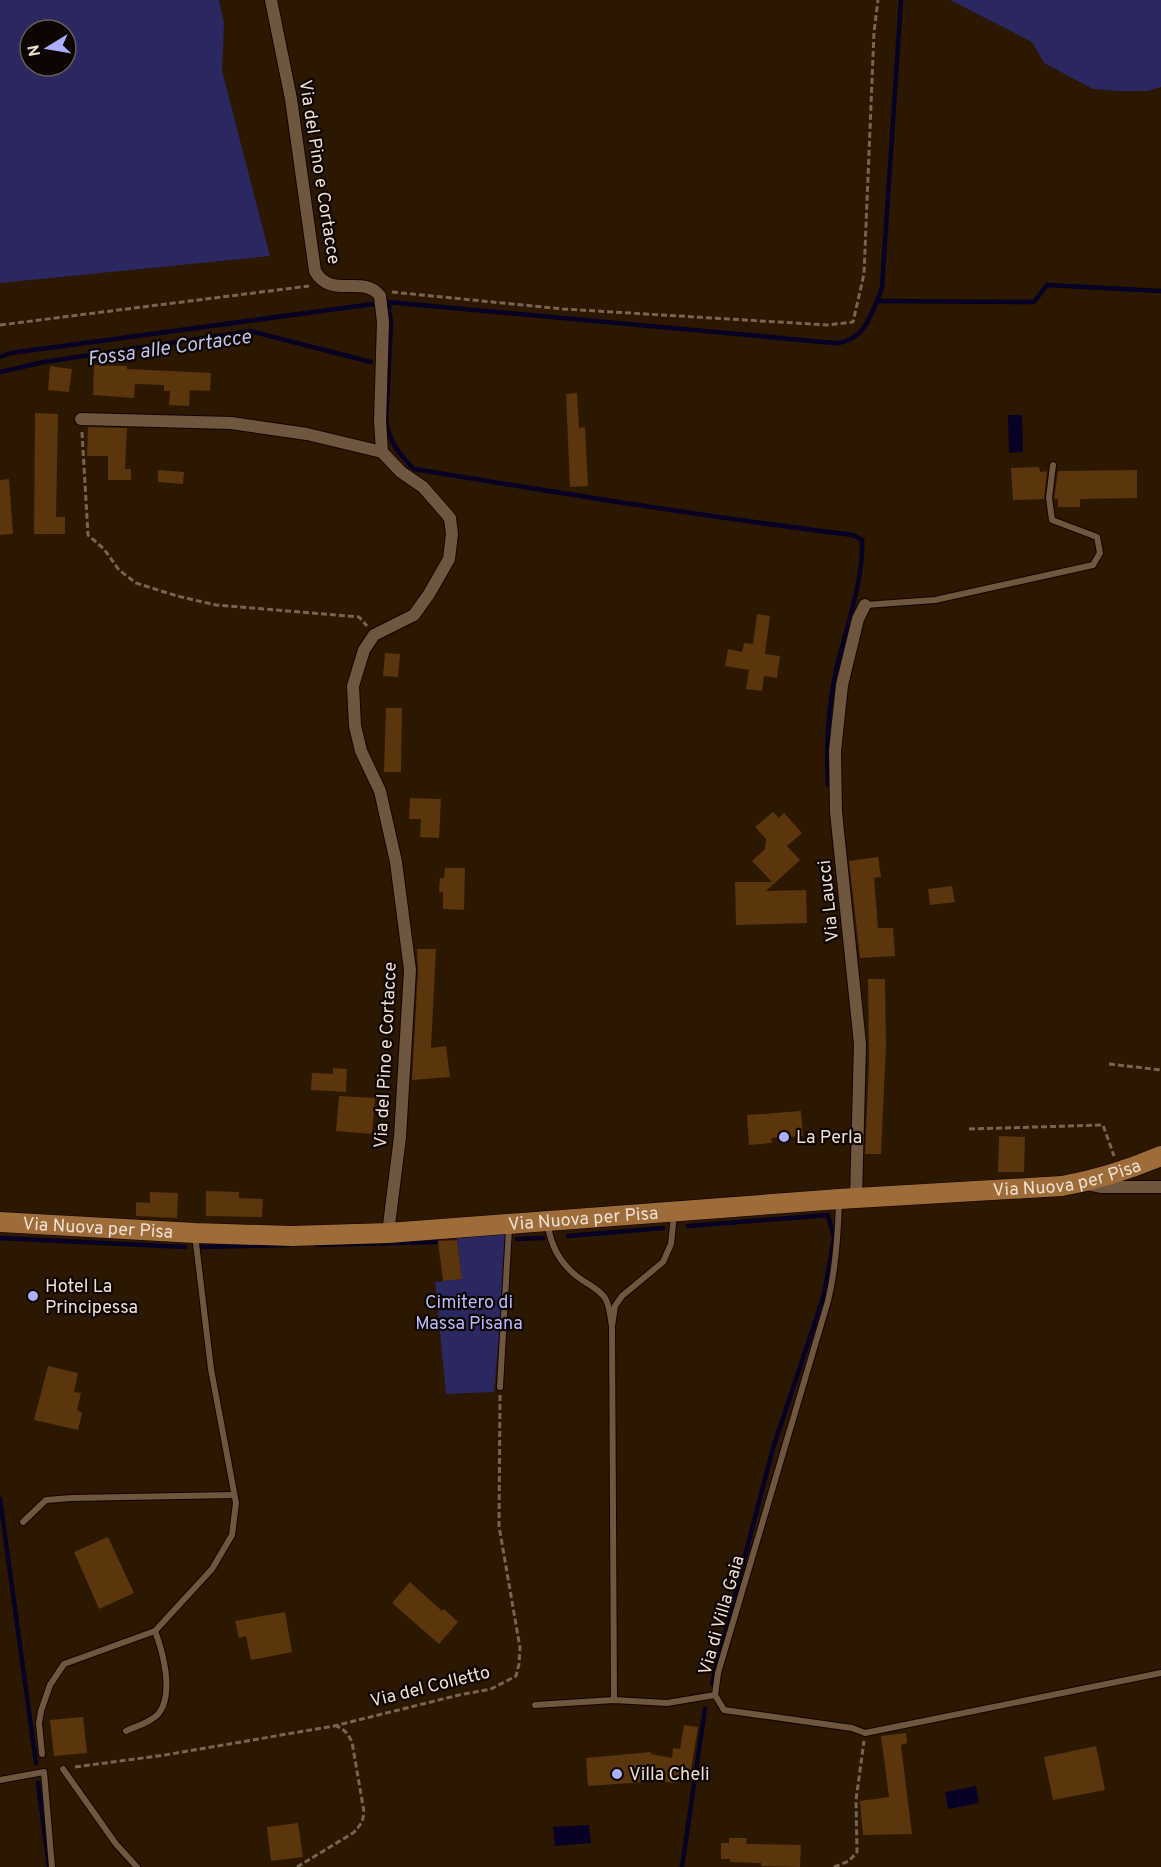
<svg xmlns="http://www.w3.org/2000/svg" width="1161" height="1867" font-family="Overpass,sans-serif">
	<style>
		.green { fill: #2b2761; fill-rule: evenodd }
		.water { fill: #070125 }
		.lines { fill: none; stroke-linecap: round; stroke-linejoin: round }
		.stream { stroke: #070125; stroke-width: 4.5 }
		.building { fill: #5b360d }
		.service-casing { stroke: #130300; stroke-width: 8 }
		.minor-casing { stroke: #130300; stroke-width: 14 }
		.primary-casing { stroke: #130300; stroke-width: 21 }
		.path { stroke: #776451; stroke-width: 3; stroke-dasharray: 6 3; stroke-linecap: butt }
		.service { stroke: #6f563f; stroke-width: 6 }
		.minor { stroke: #6f563f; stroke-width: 12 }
		.primary { stroke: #9d6c39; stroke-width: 20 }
		.poi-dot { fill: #acaffb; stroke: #0d0501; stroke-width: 2 }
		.labels { text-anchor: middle; stroke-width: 4.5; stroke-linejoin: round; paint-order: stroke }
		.street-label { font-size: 18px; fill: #efe0d3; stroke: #0d0501 }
		.poi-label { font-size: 18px; fill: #efe0d3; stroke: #0d0501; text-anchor: start }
		.park-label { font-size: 18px; fill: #b8bbfd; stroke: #0d0501 }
		.water-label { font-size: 20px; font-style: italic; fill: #c0c2ef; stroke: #0d0501 }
	</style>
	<rect width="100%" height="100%" fill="#2c1701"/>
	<g class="green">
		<path d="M0 0H219L224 23 222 71 270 256 0 283ZM30 30H66V66H30Z"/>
		<polygon points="950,0 1161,0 1161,87 1148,91 1118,91 1093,89 1044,63 1032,42"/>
		<polygon points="508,1234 494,1392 446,1394 435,1282 462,1279 457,1238"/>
	</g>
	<g class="water">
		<polygon points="1008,415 1022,415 1023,452 1009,453"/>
		<polygon points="976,1786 979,1803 948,1809 945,1792"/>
		<polygon points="589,1825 591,1843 555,1846 553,1827"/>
	</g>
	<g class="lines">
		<g class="stream">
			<polyline points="877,301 1034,302 1047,285 1161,291"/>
			<path d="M388 302 391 323 386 422C390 443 399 454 414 469 560 493 706 517 853 535L862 540C864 577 846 630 837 666 828 708 826 743 828 785"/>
			<path d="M0 357 11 353 388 302 834 343C865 342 872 313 882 288L901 0"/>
			<polyline points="0,372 44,362 250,331 371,362"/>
			<polyline points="688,1226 828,1215 834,1238 824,1295 773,1448 712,1684"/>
			<polyline points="568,1236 663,1228"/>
			<polyline points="0,1238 185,1247"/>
			<polyline points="517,1239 543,1238"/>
			<polyline points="316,1245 436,1242"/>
			<polyline points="200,1247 289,1245"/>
			<polyline points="0,1499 36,1763"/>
			<polyline points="38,1783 49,1867"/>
			<polyline points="682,1867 705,1709"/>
		</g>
	</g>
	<g class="building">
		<polygon points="94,365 127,366 127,369 211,373 210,391 190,390 189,406 169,405 170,391 164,391 164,385 135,384 134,398 93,395"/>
		<polygon points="50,366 72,369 69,392 48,390"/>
		<polygon points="577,393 579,428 585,427 588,486 570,487 566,394"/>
		<polygon points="35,413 58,414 56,517 65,517 65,534 34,534"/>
		<polygon points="88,427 127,428 125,469 131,469 131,480 108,480 108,456 87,456"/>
		<polygon points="1039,467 1040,472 1047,471 1044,499 1013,500 1011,468"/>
		<polygon points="158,470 184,472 183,484 158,482"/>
		<polygon points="1137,470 1137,498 1080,499 1080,507 1058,507 1058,499 1054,499 1058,471"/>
		<polygon points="9,479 13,534 0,535 0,480"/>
		<polygon points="757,614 770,616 765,654 780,656 777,678 764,676 762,691 746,689 749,670 725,666 728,649 742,652 744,643 753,644"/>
		<polygon points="385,653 400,654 398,677 383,676"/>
		<polygon points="386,708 402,708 401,772 384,772"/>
		<polygon points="410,798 441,799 439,838 420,837 421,819 409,819"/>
		<polygon points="773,812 779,818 784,813 802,833 787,846 800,860 766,891 806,890 807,923 736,925 735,882 772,882 752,861 765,849 766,839 755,827"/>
		<polygon points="878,857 881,877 874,878 878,928 893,928 895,956 860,958 849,861"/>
		<polygon points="445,868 465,868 464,910 443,909 443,892 439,892 440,878 444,878"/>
		<polygon points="952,886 955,902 930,905 928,889"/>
		<polygon points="417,949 436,949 431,1048 446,1046 450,1077 412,1080 418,970"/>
		<polygon points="868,979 885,979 886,1045 881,1154 865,1154 869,1061"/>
		<polygon points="333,1068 347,1069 346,1092 311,1090 312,1073 333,1074"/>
		<polygon points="339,1096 375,1098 372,1134 336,1131"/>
		<polygon points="801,1111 803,1136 771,1138 772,1143 749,1145 747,1115"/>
		<polygon points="999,1136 1025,1137 1024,1172 998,1172"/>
		<polygon points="206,1191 239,1192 239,1198 263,1199 262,1217 206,1216"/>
		<polygon points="150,1192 178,1193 177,1218 136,1216 136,1202 150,1203"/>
		<polygon points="457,1240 462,1279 443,1281 438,1241"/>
		<polygon points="48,1366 78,1373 74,1392 81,1393 77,1410 82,1413 78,1430 34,1420"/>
		<polygon points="108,1537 134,1593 99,1609 74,1552"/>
		<polygon points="410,1582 442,1611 444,1609 458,1622 439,1644 392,1603"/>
		<polygon points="285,1612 292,1652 251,1660 246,1636 239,1638 235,1621"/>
		<polygon points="83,1717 87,1753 54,1756 50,1720"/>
		<polygon points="684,1725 698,1727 689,1782 675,1779 675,1783 658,1781 588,1786 586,1758 651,1752 651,1754 672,1758 673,1748 680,1749"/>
		<polygon points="906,1733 907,1743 901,1745 912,1834 863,1835 860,1801 889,1797 881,1736"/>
		<polygon points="1096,1746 1105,1790 1053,1800 1044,1757"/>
		<polygon points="298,1823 303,1857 271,1861 267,1827"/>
		<polygon points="729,1838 747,1838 746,1844 801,1845 800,1867 761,1866 761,1863 730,1862 730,1859 721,1859 721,1843 729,1843"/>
	</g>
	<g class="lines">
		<g class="service-casing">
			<g id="service">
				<polyline points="865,605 935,600 1093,565 1100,553 1097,537 1052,520 1049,498 1053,465"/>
				<path d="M839 1202C838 1236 836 1268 828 1301L718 1673 715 1695 724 1710 852 1728 865 1733 1161 1673"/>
				<path d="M548 1225C551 1248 563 1267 582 1280 591 1286 599 1289 605 1298 610 1306 610 1316 612 1326L615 1306 622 1296 663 1262 671 1244 674 1215"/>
				<polyline points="612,1326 614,1700"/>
				<polyline points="500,1387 509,1228"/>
				<polyline points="23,1522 46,1500 72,1498 234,1495"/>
				<polyline points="535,1705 614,1700 667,1703 715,1695"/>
				<path d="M126 1731C136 1726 152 1722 159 1713 174 1693 163 1652 155 1631"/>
				<polyline points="42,1754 39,1723 41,1711 50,1685 64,1664 155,1631 212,1569 232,1535 236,1503 211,1369 195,1235"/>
				<polyline points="63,1769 116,1844 137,1867"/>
				<polyline points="0,1780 44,1772 52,1867"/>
			</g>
		</g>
		<g class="minor-casing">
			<g id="minor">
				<path d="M271 0 291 99 315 271C331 300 364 274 380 296L383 322 380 421 382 452 401 472 423 487 450 518 452 534 449 559 429 594 414 615 374 635 364 650 353 686 355 726 361 751 380 791 396 862 410 970 400 1137 388 1233"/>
				<polyline points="81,419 231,423 307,434 382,452"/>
				<polyline points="1087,1184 1102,1187 1161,1187"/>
				<polyline points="856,1197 860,1044 836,812 835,751 842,685 858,619 865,605"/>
			</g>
		</g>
		<g class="primary-casing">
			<g id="primary">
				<path id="s1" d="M0 1222 195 1233 291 1236 388 1233 839 1199 1062 1186C1097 1180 1128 1170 1161 1156"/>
			</g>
		</g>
		<g class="path">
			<polyline points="392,292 563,309 828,325 853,322 864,274 874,32 878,0"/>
			<polyline points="0,325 309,286"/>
			<polyline points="82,432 88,535 104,549 119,570 136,583 177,596 216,605 359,617 367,626"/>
			<polyline points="1109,1064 1161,1070"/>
			<polyline points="969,1129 1103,1125 1114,1156"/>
			<polyline points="75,1767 165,1755 334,1726 459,1695 491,1689 516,1676 519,1664 520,1648 499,1526 500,1395"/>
			<path d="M297 1867 353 1833C360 1826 363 1822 364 1812L352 1742C348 1734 345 1729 336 1726"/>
			<polyline points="834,1867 849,1861 857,1852 856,1800 864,1741"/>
		</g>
		<use href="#service" class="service"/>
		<use href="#minor" class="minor"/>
		<use href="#primary" class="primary"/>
	</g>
	<g class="poi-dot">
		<circle cx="784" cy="1137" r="6"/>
		<circle cx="33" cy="1296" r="6"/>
		<circle cx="617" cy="1774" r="6"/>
	</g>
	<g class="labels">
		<g class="street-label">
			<text transform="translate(320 172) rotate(81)" y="6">Via del Pino e Cortacce</text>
			<text transform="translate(828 901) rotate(-96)" y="6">Via Laucci</text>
			<text transform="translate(385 1055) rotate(-87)" y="6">Via del Pino e Cortacce</text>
			<text dy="6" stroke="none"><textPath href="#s1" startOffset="1070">Via Nuova per Pisa</textPath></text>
			<text dy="6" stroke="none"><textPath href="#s1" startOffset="584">Via Nuova per Pisa</textPath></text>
			<text dy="6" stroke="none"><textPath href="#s1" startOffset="98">Via Nuova per Pisa</textPath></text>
			<text transform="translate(721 1615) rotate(-74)" y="6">Via di Villa Gaia</text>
			<text transform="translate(430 1686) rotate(-14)" y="6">Via del Colletto</text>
		</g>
		<g class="poi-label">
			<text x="796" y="1143">La Perla</text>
			<text x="45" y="1292">Hotel La<tspan x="45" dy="21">Principessa</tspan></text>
			<text x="629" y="1780">Villa Cheli</text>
		</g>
		<g class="park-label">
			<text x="469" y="1308">Cimitero di<tspan x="469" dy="21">Massa Pisana</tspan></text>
		</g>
		<g class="water-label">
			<text transform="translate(169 347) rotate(-8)" y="7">Fossa alle Cortacce</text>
		</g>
	</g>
	<g transform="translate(48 48) rotate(259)"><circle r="28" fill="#0d0501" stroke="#675d55" stroke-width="1.5"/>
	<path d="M0-4.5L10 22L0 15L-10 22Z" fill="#acaffb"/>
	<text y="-9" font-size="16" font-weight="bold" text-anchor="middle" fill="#efe0d3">N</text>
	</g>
</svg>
